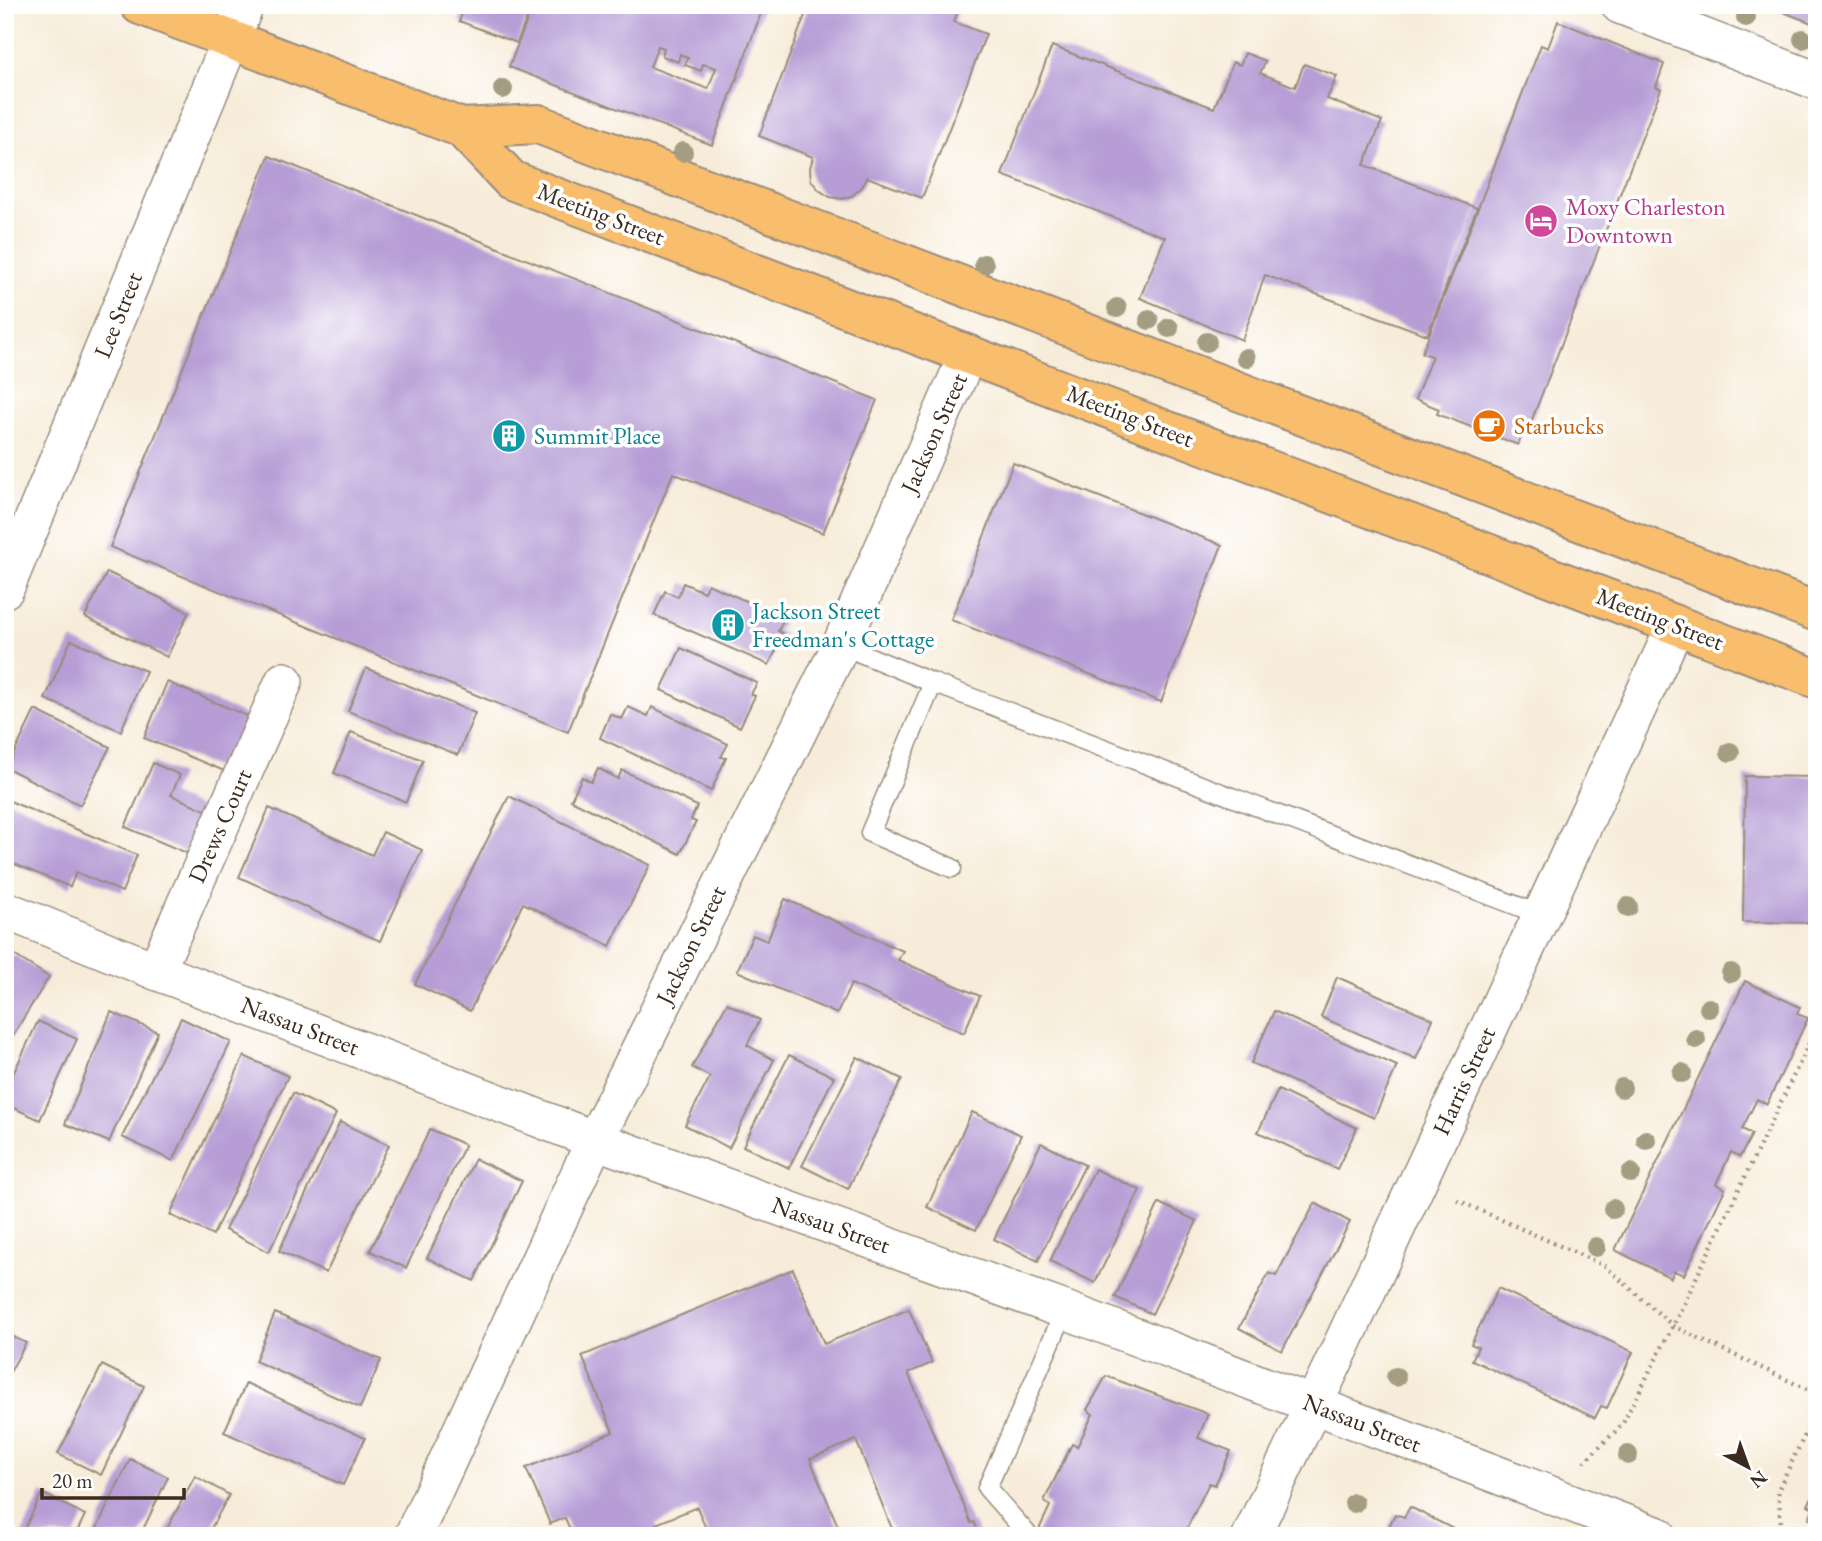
<svg xmlns="http://www.w3.org/2000/svg" width="1822" height="1541" font-family="'EB Garamond',serif">
	<style>
		.building { fill: #b69dd5; fill-rule: evenodd }
		.lines { fill: none; stroke-linecap: round; stroke-linejoin: round }
		.lane-casing { stroke: #998b7c; stroke-width: 21 }
		.street-casing { stroke: #998b7c; stroke-width: 40 }
		.primary-casing { stroke: #998b7c; stroke-width: 42 }
		.path { stroke: #998b7c; stroke-width: 4.5; stroke-dasharray: 2 5; stroke-linecap: butt }
		.lane { stroke: #fff; stroke-width: 18 }
		.street { stroke: #fff; stroke-width: 37 }
		.primary { stroke: #f9be6d; stroke-width: 38 }
		.tree { fill: #a49d82 }
		.labels { text-anchor: middle; stroke-width: 7; stroke-linejoin: round; paint-order: stroke }
		.hotel-label { font-size: 24px; fill: #b23c85; stroke: #fff; text-anchor: start }
		.street-label { font-size: 24px; fill: #3b2a1e; stroke: #fff }
		.food-label { font-size: 24px; fill: #c56008; stroke: #fff; text-anchor: start }
		.culture-label { font-size: 24px; fill: #0d838f; stroke: #fff; text-anchor: start }
	</style>
	<rect width="100%" height="100%" fill="#fff"/>
	<filter id="ink" filterUnits="userSpaceOnUse"><feTurbulence type="fractalNoise" baseFrequency=".0143" numOctaves="2"/><feDisplacementMap in="SourceGraphic" scale="14" xChannelSelector="R" yChannelSelector="G"/><feConvolveMatrix kernelMatrix="1 2 1 2 8 2 1 2 1" color-interpolation-filters="sRGB"/></filter>
	<filter id="wash" filterUnits="userSpaceOnUse"><feTurbulence type="fractalNoise" baseFrequency=".00686" numOctaves="4" result="noise"/><feDisplacementMap in="SourceGraphic" scale="28" xChannelSelector="R" yChannelSelector="G"/><feGaussianBlur stdDeviation="1.57" result="paint"/><feColorMatrix in="noise" values="0 0 0 0 0 0 0 0 0 0 0 0 0 0 0 0 0 1.4 0 .05"/><feComposite in="paint" operator="in"/></filter>
	<g filter="url(#wash)">
		<rect width="100%" height="100%" fill="#f7ecd9"/>
		<g id="blocks">
			<g class="building">
				<polygon points="458,5 532,5 517,43 459,21 465,8"/>
				<path d="M533 5H764L712 145 509 67ZM658 46 664 48 662 56 678 62 680 54 688 58 685 65 701 71 703 64 716 68 708 89 650 67Z"/>
				<polygon points="809,5 960,5 954,22 986,34 922,198 867,177 862,187 853,195 843,199 830,197 819,190 811,180 810,168 813,157 759,136"/>
				<polygon points="1765,5 1817,5 1817,25"/>
				<polygon points="1558,21 1664,64 1656,87 1661,89 1529,427 1525,425 1518,445 1437,414 1439,409 1415,399 1432,356 1422,353 1541,45 1548,48"/>
				<polygon points="1052,46 1214,108 1233,62 1240,65 1245,53 1266,61 1260,73 1295,87 1304,64 1337,76 1327,99 1382,121 1364,165 1477,208 1427,335 1265,275 1242,340 1140,298 1165,237 1002,175"/>
				<polygon points="269,156 877,400 823,533 673,473 568,732 110,547"/>
				<polygon points="1013,463 1222,545 1161,702 951,620"/>
				<polygon points="107,572 189,612 167,657 85,617"/>
				<polygon points="683,583 704,592 708,584 784,618 778,631 784,634 769,665 654,615 665,591 678,597"/>
				<polygon points="71,640 146,671 121,731 45,699"/>
				<polygon points="681,648 757,683 751,694 755,696 740,727 661,690"/>
				<polygon points="366,668 475,713 458,755 348,711"/>
				<polygon points="167,682 257,720 234,775 144,738"/>
				<polygon points="628,707 648,716 652,707 728,744 721,757 726,758 711,791 600,738 610,714 622,719"/>
				<polygon points="35,710 110,747 80,805 7,768"/>
				<polygon points="351,732 423,760 406,802 334,773"/>
				<polygon points="153,763 180,775 171,795 215,814 196,857 125,827"/>
				<polygon points="598,768 618,779 622,770 697,806 691,820 696,822 680,854 571,800 582,777 591,782"/>
				<polygon points="1745,776 1817,777 1817,923 1743,922"/>
				<polygon points="509,796 650,865 610,946 523,903 470,1011 415,984"/>
				<polygon points="5,799 137,855 122,892 76,872 70,887 5,860"/>
				<polygon points="269,808 372,855 383,832 422,850 380,941 239,877"/>
				<polygon points="785,899 903,951 898,960 980,996 964,1033 851,984 837,1014 737,971 753,935 767,941"/>
				<polygon points="14,955 49,977 5,1048 5,970"/>
				<polygon points="1337,977 1433,1019 1416,1059 1321,1017"/>
				<polygon points="1745,981 1800,1007 1797,1014 1808,1018 1767,1104 1757,1099 1742,1129 1752,1134 1740,1157 1731,1152 1716,1184 1725,1189 1684,1275 1674,1271 1671,1278 1615,1250"/>
				<polygon points="727,1003 760,1020 747,1045 774,1060 729,1148 685,1125 710,1077 692,1067"/>
				<polygon points="1274,1011 1397,1066 1374,1118 1251,1063"/>
				<polygon points="111,1012 158,1032 109,1142 65,1124"/>
				<polygon points="181,1018 231,1042 173,1161 122,1137"/>
				<polygon points="38,1021 77,1039 40,1120 5,1104 5,1091"/>
				<polygon points="789,1055 834,1077 789,1168 743,1146"/>
				<polygon points="244,1056 288,1076 213,1235 170,1215"/>
				<polygon points="857,1057 902,1079 848,1189 802,1166"/>
				<polygon points="1278,1090 1357,1128 1337,1169 1258,1132"/>
				<polygon points="293,1093 336,1114 269,1252 225,1230"/>
				<polygon points="972,1112 1021,1135 976,1230 927,1207"/>
				<polygon points="340,1122 389,1145 326,1273 279,1251"/>
				<polygon points="430,1129 465,1145 406,1268 370,1251"/>
				<polygon points="1041,1143 1085,1165 1038,1261 994,1239"/>
				<polygon points="475,1159 522,1181 474,1281 427,1258"/>
				<polygon points="1095,1169 1140,1190 1095,1283 1050,1261"/>
				<polygon points="1159,1203 1197,1221 1152,1314 1115,1297"/>
				<polygon points="1315,1203 1350,1222 1282,1351 1239,1328 1269,1273 1276,1276"/>
				<polygon points="793,1269 824,1344 909,1309 932,1363 908,1373 971,1523 974,1522 979,1536 895,1536 856,1440 810,1459 842,1536 709,1536 697,1507 656,1524 660,1536 573,1536 565,1518 550,1524 526,1468 613,1432 582,1356"/>
				<polygon points="1498,1288 1633,1352 1607,1408 1601,1406 1595,1418 1472,1360 1478,1347 1471,1344"/>
				<polygon points="275,1313 381,1360 360,1408 255,1361"/>
				<polygon points="5,1333 26,1343 5,1381"/>
				<polygon points="102,1365 144,1386 101,1475 58,1454"/>
				<polygon points="1106,1376 1208,1414 1198,1438 1231,1451 1215,1485 1209,1483 1186,1530 1192,1533 1191,1536 1036,1536 1050,1506 1044,1501 1072,1444 1077,1447 1093,1414 1087,1410"/>
				<polygon points="246,1383 365,1438 343,1485 224,1432"/>
				<polygon points="130,1459 168,1477 140,1536 93,1536"/>
				<polygon points="195,1476 229,1495 207,1536 163,1536"/>
				<polygon points="1817,1488 1817,1522 1809,1518 1814,1508 1808,1505"/>
				<polygon points="42,1493 85,1515 75,1536 21,1536"/>
				<polygon points="1410,1507 1467,1536 1384,1536 1395,1514 1404,1517"/>
			</g>
		</g>
	</g>
	<g filter="url(#ink)">
		<use href="#blocks" fill-opacity="0" stroke="#998b7c" stroke-width="2"/>
		<g class="lines">
			<g class="lane-casing">
				<g id="lane">
					<polyline points="841,645 933,683 1541,915"/>
					<polyline points="933,683 870,833 952,868"/>
					<polyline points="1029,1536 987,1488 1065,1310"/>
				</g>
			</g>
			<g class="street-casing">
				<g id="street">
					<polyline points="1620,5 1817,81"/>
					<polyline points="5,589 245,5"/>
					<polyline points="5,910 156,971 595,1140 1065,1310 1658,1536"/>
					<polyline points="156,971 284,681"/>
					<polyline points="413,1536 595,1140 841,645 968,354"/>
					<polyline points="1251,1536 1341,1347 1676,625"/>
				</g>
			</g>
			<g class="primary-casing">
				<g id="primary">
					<polyline points="140,5 462,128 538,124 1817,612"/>
					<polyline points="462,128 511,180 1817,679"/>
				</g>
			</g>
			<g class="path">
				<polyline points="1457,1200 1605,1266 1673,1326 1817,1394"/>
				<polyline points="1584,1462 1622,1425 1673,1326 1817,1027"/>
				<polyline points="1782,1536 1778,1490 1817,1410"/>
			</g>
			<use href="#lane" class="lane"/>
			<use href="#street" class="street"/>
			<use href="#primary" class="primary"/>
		</g>
		<g class="tree">
			<circle cx="1746" cy="17" r="10"/>
			<circle cx="1803" cy="39" r="10"/>
			<circle cx="503" cy="89" r="10"/>
			<circle cx="683" cy="152" r="10"/>
			<circle cx="984" cy="264" r="10"/>
			<circle cx="1117" cy="308" r="10"/>
			<circle cx="1149" cy="320" r="10"/>
			<circle cx="1169" cy="328" r="10"/>
			<circle cx="1207" cy="342" r="10"/>
			<circle cx="1246" cy="358" r="10"/>
			<circle cx="1730" cy="752" r="10"/>
			<circle cx="1628" cy="907" r="10"/>
			<circle cx="1731" cy="973" r="10"/>
			<circle cx="1709" cy="1008" r="10"/>
			<circle cx="1696" cy="1039" r="10"/>
			<circle cx="1682" cy="1073" r="10"/>
			<circle cx="1622" cy="1088" r="10"/>
			<circle cx="1646" cy="1140" r="10"/>
			<circle cx="1631" cy="1173" r="10"/>
			<circle cx="1613" cy="1209" r="10"/>
			<circle cx="1596" cy="1247" r="10"/>
			<circle cx="1396" cy="1377" r="10"/>
			<circle cx="1628" cy="1455" r="10"/>
			<circle cx="1354" cy="1503" r="10"/>
		</g>
	</g>
	<defs>
		<g id="hotel-disc" transform="scale(1.75)"><circle r="9.5" fill="#d1479c" stroke="#fff"/><path d="M-6-4.5h1.5V1H6V5H4.5V3h-9V5H-6ZM-4 0a1.8 1.8 0 1 1 3.6 0ZM.5 0V-2.5h3Q6-2.5 6 0Z" fill="#fff"/></g>
		<g id="cafe-disc" transform="scale(1.75)"><circle r="9.5" fill="#e8710a" stroke="#fff"/><path d="M-5.5-4.5H6V0H3Q3 3.5 0 3.5H-2.5Q-5.5 3.5-5.5 0ZM3-3.2v2h1.7v-2ZM-6 4.5H4V6H-6Z" fill="#fff"/></g>
		<g id="building-disc" transform="scale(1.75)"><circle r="9.5" fill="#0f9aa8" stroke="#fff"/><path d="M-4-6H4V6H1V3H-1V6H-4ZM-2.5-4.3h1.7v1.8h-1.7ZM.8-4.3h1.7v1.8H.8ZM-2.5-1h1.7V.8h-1.7ZM.8-1h1.7V.8H.8Z" fill="#fff"/></g>
	</defs>
	<g fill-rule="evenodd">
		<use href="#hotel-disc" x="1541" y="221"/>
		<use href="#cafe-disc" x="1489" y="426"/>
		<use href="#building-disc" x="509" y="436"/>
		<use href="#building-disc" x="728" y="625"/>
	</g>
	<g class="labels">
		<g class="hotel-label">
			<text x="1566" y="215">Moxy Charleston<tspan x="1566" dy="28">Downtown</tspan></text>
		</g>
		<g class="street-label">
			<text transform="translate(601 214) rotate(21)" y="8">Meeting Street</text>
			<text transform="translate(118 315) rotate(-68)" y="8">Lee Street</text>
			<text transform="translate(1130 416) rotate(21)" y="8">Meeting Street</text>
			<text transform="translate(934 433) rotate(-66)" y="8">Jackson Street</text>
			<text transform="translate(1660 619) rotate(21)" y="8">Meeting Street</text>
			<text transform="translate(220 826) rotate(-66)" y="8">Drews Court</text>
			<text transform="translate(691 945) rotate(-64)" y="8">Jackson Street</text>
			<text transform="translate(300 1026) rotate(21)" y="8">Nassau Street</text>
			<text transform="translate(1464 1081) rotate(-65)" y="8">Harris Street</text>
			<text transform="translate(831 1225) rotate(20)" y="8">Nassau Street</text>
			<text transform="translate(1362 1423) rotate(21)" y="8">Nassau Street</text>
		</g>
		<g class="food-label">
			<text x="1514" y="434">Starbucks</text>
		</g>
		<g class="culture-label">
			<text x="534" y="444">Summit Place</text>
			<text x="752" y="619">Jackson Street<tspan x="752" dy="28">Freedman's Cottage</tspan></text>
		</g>
	</g>
	<rect width="1822" height="1541" fill="none" stroke="#fff" stroke-width="28"/>
	<g transform="translate(1748 1467) rotate(139)" stroke="#ffffff" stroke-width="5" paint-order="stroke">
	<path d="M0-5L12 26L0 18L-12 26Z" fill="#3b2a1e"/>
	<text y="-10" font-size="19" font-weight="bold" text-anchor="middle" fill="#3b2a1e">N</text>
	</g>
	<path d="M42 1488v10h142v-10" fill="none" stroke="#3b2a1e" stroke-width="3.5"/>
	<text x="52" y="1488" font-size="21" fill="#3b2a1e" stroke="#ffffff" stroke-width="5" paint-order="stroke">20 m</text>
</svg>
